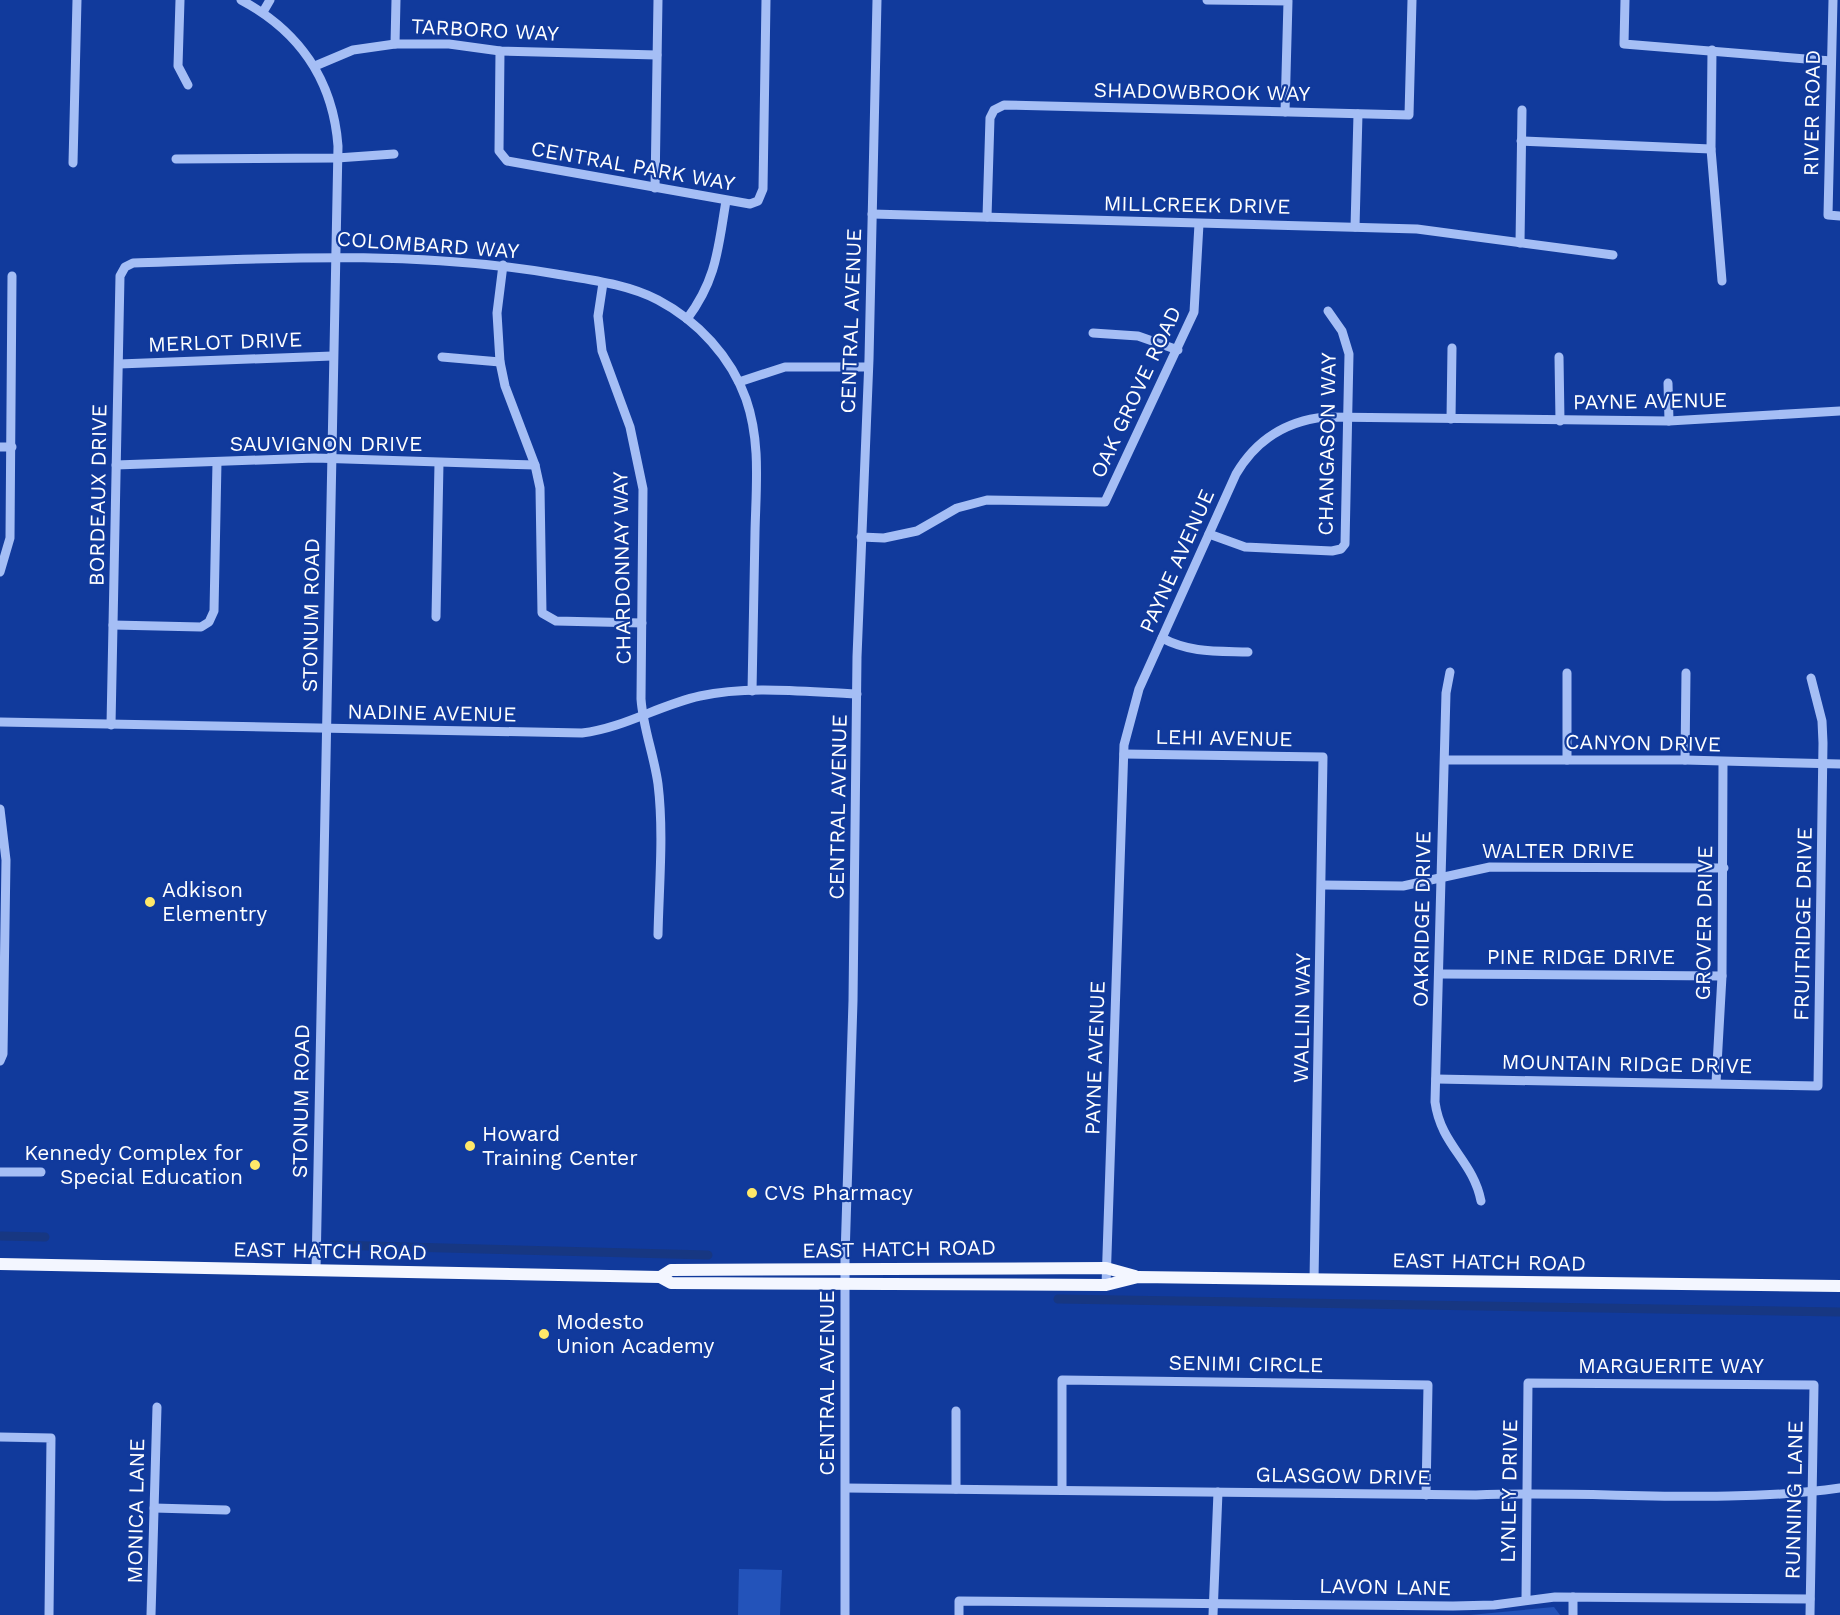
<svg xmlns="http://www.w3.org/2000/svg" width="1840" height="1615" font-family="'Work Sans',sans-serif">
	<style>
		.green { fill: #2353ba }
		.lines { fill: none; stroke-linecap: round; stroke-linejoin: round }
		.canal { stroke: #173782; stroke-width: 9 }
		.minor { stroke: #a5bef5; stroke-width: 9 }
		.major { stroke: #f3f6ff; stroke-width: 12 }
		.poi-dot { fill: #ffe869; stroke: #113a9c; stroke-width: 2 }
		.labels { text-anchor: middle; stroke-width: 4.5; stroke-linejoin: round; paint-order: stroke }
		.street-label { font-size: 21px; fill: #fff; stroke: #113a9c }
		.poi-label { font-size: 21px; fill: #fff; stroke: #113a9c; text-anchor: start }
	</style>
	<rect width="100%" height="100%" fill="#113a9c"/>
	<g class="green">
		<polygon points="739,1569 782,1570 780,1615 738,1615"/>
		<polygon points="1554,1607 1560,1615 1470,1615"/>
	</g>
	<g class="lines">
		<g class="canal">
			<polyline points="0,1236 45,1237"/>
			<polyline points="333,1245 708,1255"/>
			<polyline points="1058,1299 1840,1312"/>
		</g>
		<g class="minor">
			<polyline points="180,0 178,66 188,85"/>
			<path d="M241 0C299 31 333 80 338 146L316 1270"/>
			<polyline points="1207,0 1288,1 1285,112"/>
			<polyline points="1625,0 1624,44 1831,61"/>
			<polyline points="1833,0 1828,215 1840,216"/>
			<polyline points="263,12 270,0"/>
			<polyline points="395,44 396,0"/>
			<polyline points="1712,50 1711,149 1722,281"/>
			<polyline points="500,51 499,151 507,161 750,204 758,201 763,189 766,0"/>
			<polyline points="315,66 353,50 395,44 449,44 500,51 657,55"/>
			<polyline points="1521,141 1711,149"/>
			<polyline points="176,159 337,158 394,154"/>
			<polyline points="73,163 77,0"/>
			<polyline points="655,188 658,0"/>
			<polyline points="872,214 1417,229 1613,255"/>
			<polyline points="987,217 990,118 994,110 1004,105 1409,115 1412,0"/>
			<polyline points="1355,227 1358,114"/>
			<polyline points="1520,243 1522,110"/>
			<polyline points="503,265 497,313 500,362 505,386 535,465 540,488 542,613 556,621 642,623"/>
			<path d="M603 283 598 316 602 351 630 427 643 489 641 699C643 728 654 755 658 784 664 833 659 885 658 935"/>
			<path d="M687 319C717 279 718 248 726 201"/>
			<polyline points="1093,333 1138,336 1178,350"/>
			<polyline points="442,357 500,362"/>
			<polyline points="1559,357 1560,421"/>
			<polyline points="119,364 332,356"/>
			<polyline points="739,382 785,367 868,367"/>
			<polyline points="1668,383 1669,421"/>
			<polyline points="1451,419 1452,348"/>
			<polyline points="0,447 12,447"/>
			<polyline points="116,465 315,458 535,465"/>
			<polyline points="1209,534 1245,547 1332,551 1341,549 1345,544 1349,354 1342,331 1328,311"/>
			<polyline points="861,537 884,538 917,531 957,508 987,500 1105,502 1194,312 1199,224"/>
			<polyline points="0,572 10,538 12,276"/>
			<polyline points="436,617 439,463"/>
			<polyline points="113,625 201,627 209,622 214,611 217,462"/>
			<path d="M1162 638C1190 653 1217 651 1248 652"/>
			<path d="M1450 672 1446 693 1435 1102C1441 1146 1473 1160 1481 1201"/>
			<path d="M0 722 582 733C624 728 659 705 700 696 750 685 806 692 857 694"/>
			<path d="M111 725 120 276 125 267 133 263C275 258 416 250 556 274 591 280 627 284 658 300 698 321 731 357 746 399 761 442 756 487 755 532 754 585 753 638 752 691"/>
			<polyline points="1124,754 1323,757 1314,1280"/>
			<polyline points="1446,760 1685,760 1840,764"/>
			<polyline points="1567,760 1567,673"/>
			<polyline points="1685,760 1686,673"/>
			<polyline points="0,809 6,860 3,1054 0,1061"/>
			<polyline points="1323,885 1403,886 1490,867 1724,868"/>
			<polyline points="1440,974 1722,976"/>
			<polyline points="1436,1079 1818,1086 1823,743 1822,721 1811,678"/>
			<polyline points="1716,1083 1722,976 1723,763"/>
			<polyline points="0,1172 41,1172"/>
			<path d="M1106 1285 1124 745 1139 689 1236 474C1256 440 1286 421 1325 417L1669 421 1840 411"/>
			<polyline points="0,1437 51,1438 49,1615"/>
			<path d="M846 1488 1476 1495C1597 1490 1720 1505 1840 1488"/>
			<polyline points="956,1489 956,1411"/>
			<polyline points="1062,1490 1062,1380 1428,1385 1426,1495"/>
			<polyline points="154,1508 226,1510"/>
			<polyline points="1526,1600 1528,1383 1814,1385 1810,1615"/>
			<polyline points="151,1615 157,1407"/>
			<polyline points="845,1615 845,1257 853,1001 857,657 869,359 877,0"/>
			<polyline points="959,1615 959,1601 1453,1606 1494,1605 1555,1597 1810,1599"/>
			<polyline points="1213,1615 1218,1492"/>
			<polyline points="1573,1615 1573,1597"/>
		</g>
		<g class="major">
			<polyline points="0,1264 660,1277 671,1283 1106,1285 1138,1277 1840,1286"/>
			<polyline points="660,1277 671,1270 1106,1268 1135,1276"/>
		</g>
	</g>
	<g class="poi-dot">
		<circle cx="150" cy="902" r="6"/>
		<circle cx="470" cy="1146" r="6"/>
		<circle cx="255" cy="1165" r="6"/>
		<circle cx="752" cy="1193" r="6"/>
		<circle cx="544" cy="1334" r="6"/>
	</g>
	<g class="labels">
		<g class="street-label">
			<text transform="translate(485 30) rotate(3)" y="7">TARBORO WAY</text>
			<text transform="translate(1202 92) rotate(1)" y="7">SHADOWBROOK WAY</text>
			<text transform="translate(1812 113) rotate(-89)" y="7">RIVER ROAD</text>
			<text transform="translate(633 166) rotate(10)" y="7">CENTRAL PARK WAY</text>
			<text transform="translate(1197 205) rotate(1)" y="7">MILLCREEK DRIVE</text>
			<text transform="translate(428 245) rotate(4)" y="7">COLOMBARD WAY</text>
			<text transform="translate(851 321) rotate(-88)" y="7">CENTRAL AVENUE</text>
			<text transform="translate(225 342) rotate(-2)" y="7">MERLOT DRIVE</text>
			<text transform="translate(1136 392) rotate(-65)" y="7">OAK GROVE ROAD</text>
			<text transform="translate(1650 401) rotate(-1)" y="7">PAYNE AVENUE</text>
			<text x="326" y="451">SAUVIGNON DRIVE</text>
			<text transform="translate(1327 444) rotate(-89)" y="7">CHANGASON WAY</text>
			<text transform="translate(98 495) rotate(-89)" y="7">BORDEAUX DRIVE</text>
			<text transform="translate(1177 561) rotate(-66)" y="7">PAYNE AVENUE</text>
			<text transform="translate(622 568) rotate(-91)" y="7">CHARDONNAY WAY</text>
			<text transform="translate(311 615) rotate(-89)" y="7">STONUM ROAD</text>
			<text transform="translate(432 713) rotate(1)" y="7">NADINE AVENUE</text>
			<text transform="translate(1224 738) rotate(1)" y="7">LEHI AVENUE</text>
			<text transform="translate(1643 743) rotate(1)" y="7">CANYON DRIVE</text>
			<text transform="translate(838 807) rotate(-89)" y="7">CENTRAL AVENUE</text>
			<text x="1558" y="858">WALTER DRIVE</text>
			<text transform="translate(1422 919) rotate(-89)" y="7">OAKRIDGE DRIVE</text>
			<text transform="translate(1704 923) rotate(-89)" y="7">GROVER DRIVE</text>
			<text transform="translate(1803 924) rotate(-89)" y="7">FRUITRIDGE DRIVE</text>
			<text x="1581" y="964">PINE RIDGE DRIVE</text>
			<text transform="translate(1302 1018) rotate(-89)" y="7">WALLIN WAY</text>
			<text transform="translate(1095 1058) rotate(-88)" y="7">PAYNE AVENUE</text>
			<text transform="translate(1627 1064) rotate(1)" y="7">MOUNTAIN RIDGE DRIVE</text>
			<text transform="translate(301 1101) rotate(-89)" y="7">STONUM ROAD</text>
			<text transform="translate(899 1249) rotate(-1)" y="7">EAST HATCH ROAD</text>
			<text transform="translate(330 1251) rotate(1)" y="7">EAST HATCH ROAD</text>
			<text transform="translate(1489 1262) rotate(1)" y="7">EAST HATCH ROAD</text>
			<text transform="translate(1246 1364) rotate(1)" y="7">SENIMI CIRCLE</text>
			<text x="1671" y="1373">MARGUERITE WAY</text>
			<text transform="translate(827 1383) rotate(-90)" y="7">CENTRAL AVENUE</text>
			<text transform="translate(1343 1476) rotate(1)" y="7">GLASGOW DRIVE</text>
			<text transform="translate(1509 1491) rotate(-89)" y="7">LYNLEY DRIVE</text>
			<text transform="translate(1794 1500) rotate(-89)" y="7">RUNNING LANE</text>
			<text transform="translate(136 1511) rotate(-89)" y="7">MONICA LANE</text>
			<text transform="translate(1385 1587) rotate(1)" y="7">LAVON LANE</text>
		</g>
		<g class="poi-label">
			<text x="162" y="897">Adkison<tspan x="162" dy="24">Elementry</tspan></text>
			<text x="482" y="1141">Howard<tspan x="482" dy="24">Training Center</tspan></text>
			<text x="243" y="1160" text-anchor="end">Kennedy Complex for<tspan x="243" dy="24">Special Education</tspan></text>
			<text x="764" y="1200">CVS Pharmacy</text>
			<text x="556" y="1329">Modesto<tspan x="556" dy="24">Union Academy</tspan></text>
		</g>
	</g>
</svg>
